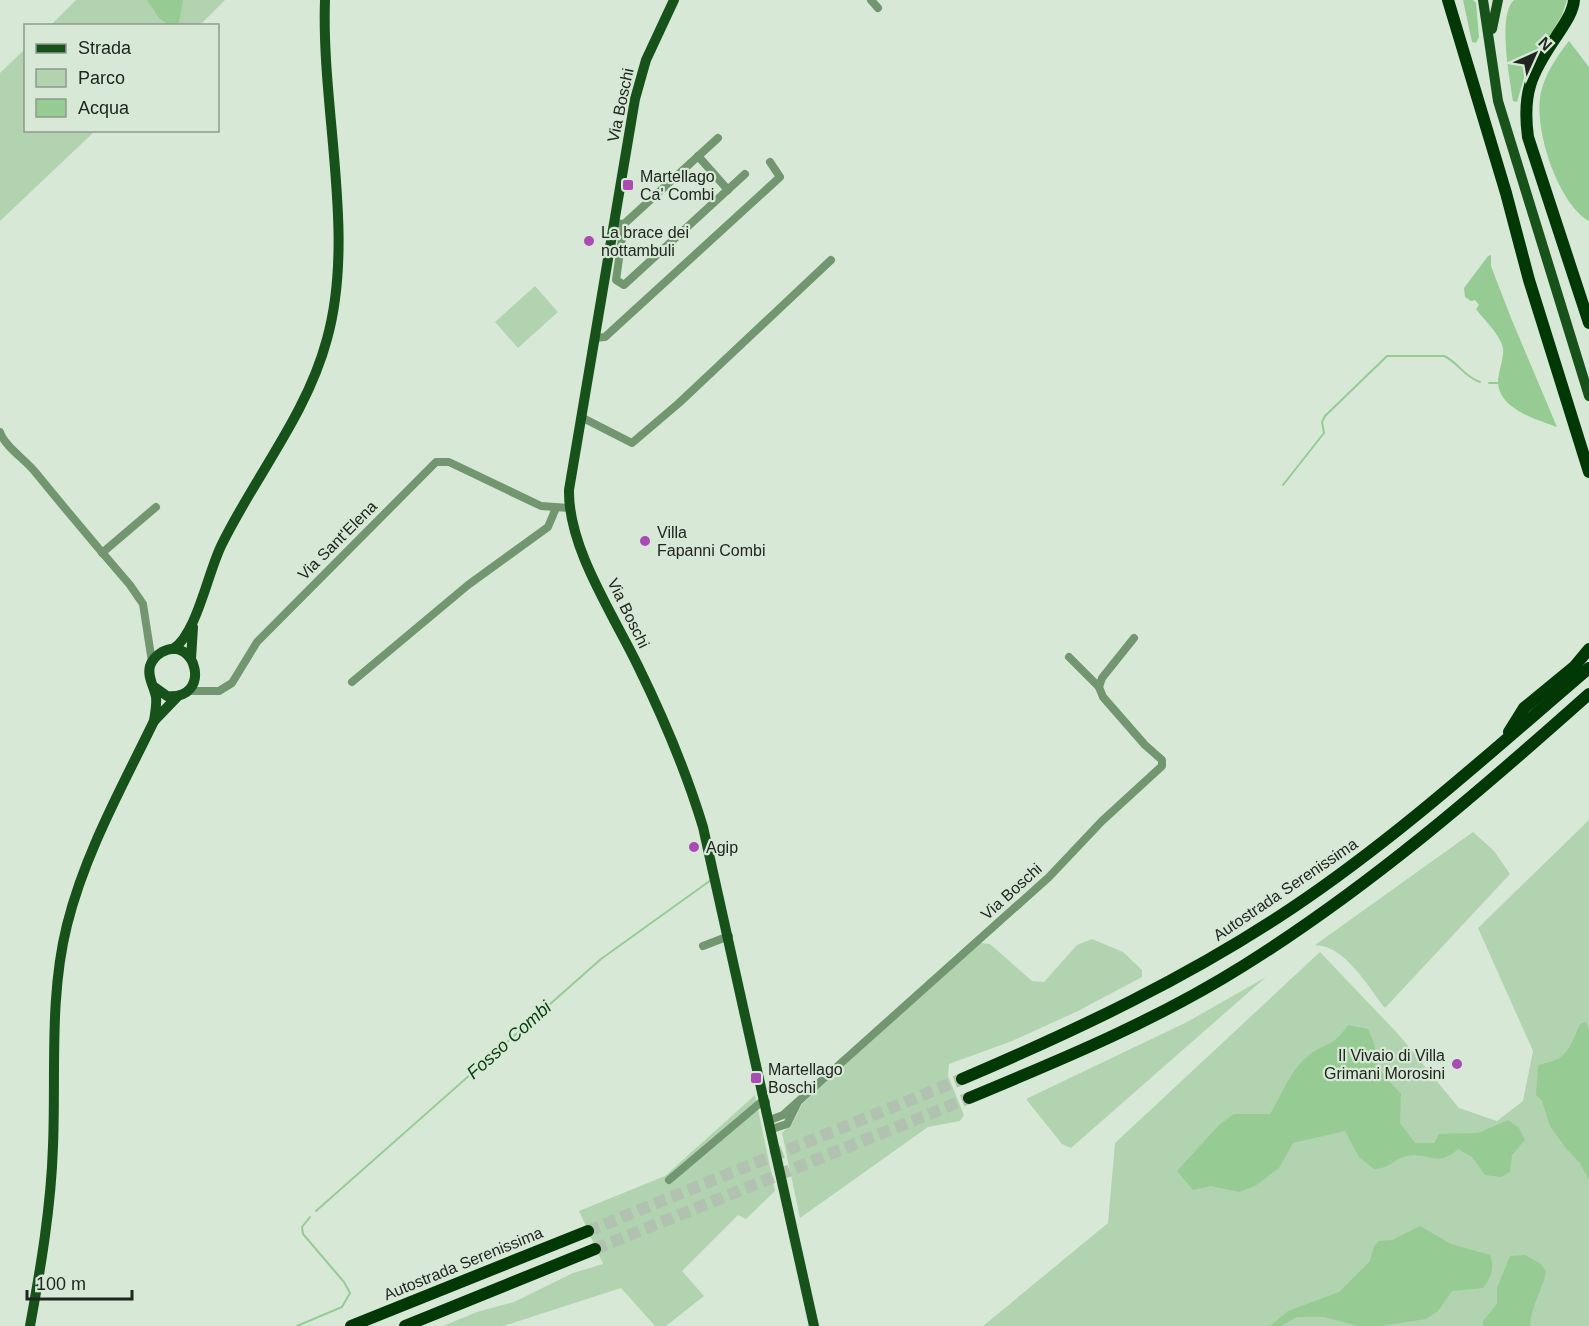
<svg xmlns="http://www.w3.org/2000/svg" width="1589" height="1326" font-family="Helvetica,sans-serif">
	<style>
		.green { fill: #b1d3b0 }
		.water { fill: #96cc94 }
		.lines { fill: none; stroke-linecap: round; stroke-linejoin: round }
		.stream { stroke: #96cc94; stroke-width: 2 }
		.highway-tunnel { stroke: #b2c2b1; stroke-width: 12; stroke-dasharray: 12 6; stroke-linecap: butt }
		.minor { stroke: #719670; stroke-width: 8 }
		.major { stroke: #17521a; stroke-width: 10 }
		.highway { stroke: #023706; stroke-width: 12 }
		.poi-dot { fill: #aa4bb4; stroke: #d7e9d6; stroke-width: 2 }
		.labels { text-anchor: middle; stroke-width: 4.5; stroke-linejoin: round; paint-order: stroke }
		.street-label { font-size: 16px; fill: #20261f; stroke: #d7e9d6 }
		.poi-label { font-size: 16px; fill: #20261f; stroke: #d7e9d6; text-anchor: start }
		.water-label { font-size: 18px; font-style: italic; fill: #033e08; stroke: #d7e9d6 }
	</style>
	<rect width="100%" height="100%" fill="#d7e9d6"/>
	<g class="green">
		<polygon points="76,0 225,0 200,25 50,26"/>
		<polygon points="25,49 26,130 95,131 0,221 0,73"/>
		<polygon points="535,286 558,312 518,348 495,322"/>
		<polygon points="1589,820 1589,1326 983,1326 1108,1223 1115,1143 1320,952 1399,1035 1459,1108 1497,1121 1523,1101 1533,1051 1478,928"/>
		<path d="M1473 832 1494 851 1510 874 1385 1008C1367 986 1346 946 1315 945Z"/>
		<polygon points="1092,939 1123,952 1142,970 1142,977 1078,1011 1012,1041 949,1064 948,1076 964,1115 960,1121 928,1127 800,1218 782,1133 793,1122 802,1104 980,943 990,944 1032,981 1044,982 1077,945"/>
		<polygon points="1266,977 1071,1148 1062,1144 1026,1099 1187,1022"/>
		<polygon points="755,1095 775,1191 746,1219 738,1215 682,1271 704,1296 666,1326 655,1326 621,1288 503,1326 443,1326 477,1312 514,1302 573,1273 603,1264 579,1211 665,1176"/>
	</g>
	<g class="water">
		<polygon points="147,0 183,0 179,23 169,25 159,18"/>
		<polygon points="1463,0 1473,0 1476,3 1479,37 1476,43 1472,42"/>
		<path d="M1514 0H1567L1562 15 1524 78 1517 102 1513 101C1510 80 1497 15 1514 0Z"/>
		<path d="M1569 41 1589 67V221C1557 203 1531 123 1542 88 1547 71 1558 55 1569 41Z"/>
		<path d="M1491 255V266L1511 318 1557 427C1536 419 1497 409 1498 380 1499 370 1504 358 1503 348 1500 334 1484 320 1476 309L1479 305 1475 300 1471 301 1465 297 1464 288 1488 256Z"/>
		<path d="M1586 1022 1589 1030V1180L1580 1163 1565 1147 1550 1126 1542 1101 1536 1095 1538 1065C1568 1059 1568 1051 1580 1024Z"/>
		<path d="M1348 1025 1368 1029 1374 1043 1378 1068 1401 1094 1400 1123 1415 1143H1434L1439 1134 1478 1133 1508 1120 1519 1128 1525 1140 1512 1155 1510 1172 1501 1177 1485 1175 1472 1157 1458 1149C1437 1169 1427 1150 1404 1157 1391 1161 1391 1168 1374 1169L1359 1157 1345 1131 1293 1143 1279 1168 1255 1186 1239 1192 1211 1186 1193 1190 1177 1171 1219 1125 1234 1114H1270C1282 1095 1290 1070 1308 1056 1326 1041 1332 1049 1348 1025Z"/>
		<path d="M1420 1226 1451 1244 1490 1255C1495 1267 1491 1278 1483 1288L1452 1291 1438 1311 1426 1319 1381 1326H1358L1324 1317H1297L1281 1326H1270L1288 1311 1339 1292 1370 1261 1374 1246 1379 1241 1392 1240Z"/>
		<path d="M1525 1255 1541 1264 1546 1272C1542 1292 1531 1305 1530 1326H1483V1321L1497 1304V1288L1510 1256Z"/>
	</g>
	<g class="lines">
		<g class="stream">
			<polyline points="1489,383 1498,383"/>
			<path d="M1283 485 1324 433 1322 422 1325 416 1387 356H1444C1458 362 1464 377 1480 382"/>
			<polyline points="316,1211 601,959 711,880"/>
			<polyline points="297,1326 342,1307 350,1293 344,1282 303,1234 302,1227 310,1217"/>
		</g>
		<g class="highway-tunnel">
			<polyline points="588,1231 962,1079"/>
			<polyline points="595,1249 969,1098"/>
		</g>
		<g class="minor">
			<polyline points="871,0 878,8"/>
			<polyline points="698,156 728,190"/>
			<polyline points="614,223 624,224 616,280 624,285 745,174"/>
			<polyline points="624,224 718,138"/>
			<polyline points="595,338 605,337 780,177 770,162"/>
			<polyline points="581,417 632,443 679,403 831,260"/>
			<path d="M0 432C5 447 25 459 36 473 67 511 98 548 130 585L143 604 152 662"/>
			<polyline points="102,553 156,507"/>
			<polyline points="352,682 468,585 548,527 556,508"/>
			<polyline points="1099,687 1102,678 1134,638"/>
			<polyline points="187,691 219,691 232,683 257,642 436,462 449,462 541,506 569,508"/>
			<polyline points="703,946 729,936"/>
			<polyline points="770,1120 783,1115 1049,877 1102,821 1162,766 1162,760 1145,745 1103,697 1099,687 1069,657"/>
			<polyline points="772,1129 787,1124 797,1104"/>
			<polyline points="669,1180 760,1103 766,1102"/>
		</g>
		<g class="major">
			<path d="M674 0 646 60 635 99 569 490C568 548 613 614 638 666 664 719 686 771 703 827L814 1326"/>
			<polyline points="1483,0 1498,101 1589,396"/>
			<polyline points="1492,29 1498,0"/>
			<path d="M173 649C197 634 208 571 222 544 256 475 307 414 327 339 356 235 321 109 325 0"/>
			<polyline points="191,659 193,627"/>
			<polyline points="154,721 178,696"/>
			<path d="M30 1326C41 1266 51 1207 53 1146 56 1073 49 997 67 925 85 853 122 787 154 721 155 713 157 705 156 697 154 686 147 677 150 666 152 660 157 655 162 652 196 634 213 700 167 696L153 686"/>
		</g>
		<g class="highway">
			<polyline points="1448,0 1506,193 1529,280 1589,472"/>
			<path d="M1574 0C1573 13 1563 26 1556 37 1531 74 1522 93 1528 137L1589 323"/>
			<polyline points="1509,732 1524,708 1574,667 1589,649"/>
			<path d="M962 1079C1077 1030 1189 977 1292 908 1398 837 1493 750 1589 668"/>
			<path d="M969 1098C1063 1059 1157 1020 1243 966 1368 888 1479 792 1589 694"/>
			<polyline points="351,1326 588,1231"/>
			<polyline points="405,1326 595,1249"/>
		</g>
	</g>
	<g class="poi-dot">
		<rect x="622" y="179" width="12" height="12" rx="3"/>
		<circle cx="589" cy="241" r="6"/>
		<circle cx="645" cy="541" r="6"/>
		<circle cx="694" cy="847" r="6"/>
		<circle cx="1457" cy="1064" r="6"/>
		<rect x="750" y="1072" width="12" height="12" rx="3"/>
	</g>
	<g class="labels">
		<g class="street-label">
			<text transform="translate(620 105) rotate(-78)" y="6">Via Boschi</text>
			<text transform="translate(337 540) rotate(-45)" y="6">Via Sant'Elena</text>
			<text transform="translate(629 613) rotate(64)" y="6">Via Boschi</text>
			<text transform="translate(1285 889) rotate(-34)" y="6">Autostrada Serenissima</text>
			<text transform="translate(1011 891) rotate(-42)" y="6">Via Boschi</text>
			<text transform="translate(463 1263) rotate(-22)" y="6">Autostrada Serenissima</text>
		</g>
		<g class="poi-label">
			<text x="640" y="182">Martellago<tspan x="640" dy="18">Ca' Combi</tspan></text>
			<text x="601" y="238">La brace dei<tspan x="601" dy="18">nottambuli</tspan></text>
			<text x="657" y="538">Villa<tspan x="657" dy="18">Fapanni Combi</tspan></text>
			<text x="706" y="853">Agip</text>
			<text x="1445" y="1061" text-anchor="end">Il Vivaio di Villa<tspan x="1445" dy="18">Grimani Morosini</tspan></text>
			<text x="768" y="1075">Martellago<tspan x="768" dy="18">Boschi</tspan></text>
		</g>
		<g class="water-label">
			<text transform="translate(509 1040) rotate(-42)" y="6">Fosso Combi</text>
		</g>
	</g>
	<rect x="24" y="24" width="195" height="108" fill="#d7e9d6" stroke="#8e9b8d" stroke-width="1.5"/>
	<rect x="36" y="44" width="30" height="9" fill="#17521a" stroke="#8e9b8d" stroke-width="1.5"/>
	<text x="78" y="54" font-size="18" fill="#20261f">Strada</text>
	<rect x="36" y="69" width="30" height="18" fill="#b1d3b0" stroke="#8e9b8d" stroke-width="1.5"/>
	<text x="78" y="84" font-size="18" fill="#20261f">Parco</text>
	<rect x="36" y="99" width="30" height="18" fill="#96cc94" stroke="#8e9b8d" stroke-width="1.5"/>
	<text x="78" y="114" font-size="18" fill="#20261f">Acqua</text>
	<g transform="translate(1535 54) rotate(45)" stroke="#d7e9d6" stroke-width="4.5" paint-order="stroke">
	<path d="M0-4.5L10 22L0 15L-10 22Z" fill="#20261f"/>
	<text y="-9" font-size="16" font-weight="bold" text-anchor="middle" fill="#20261f">N</text>
	</g>
	<path d="M27 1290v9h105v-9" fill="none" stroke="#20261f" stroke-width="3"/>
	<text x="36" y="1290" font-size="18" fill="#20261f" stroke="#d7e9d6" stroke-width="4.5" paint-order="stroke">100 m</text>
</svg>
